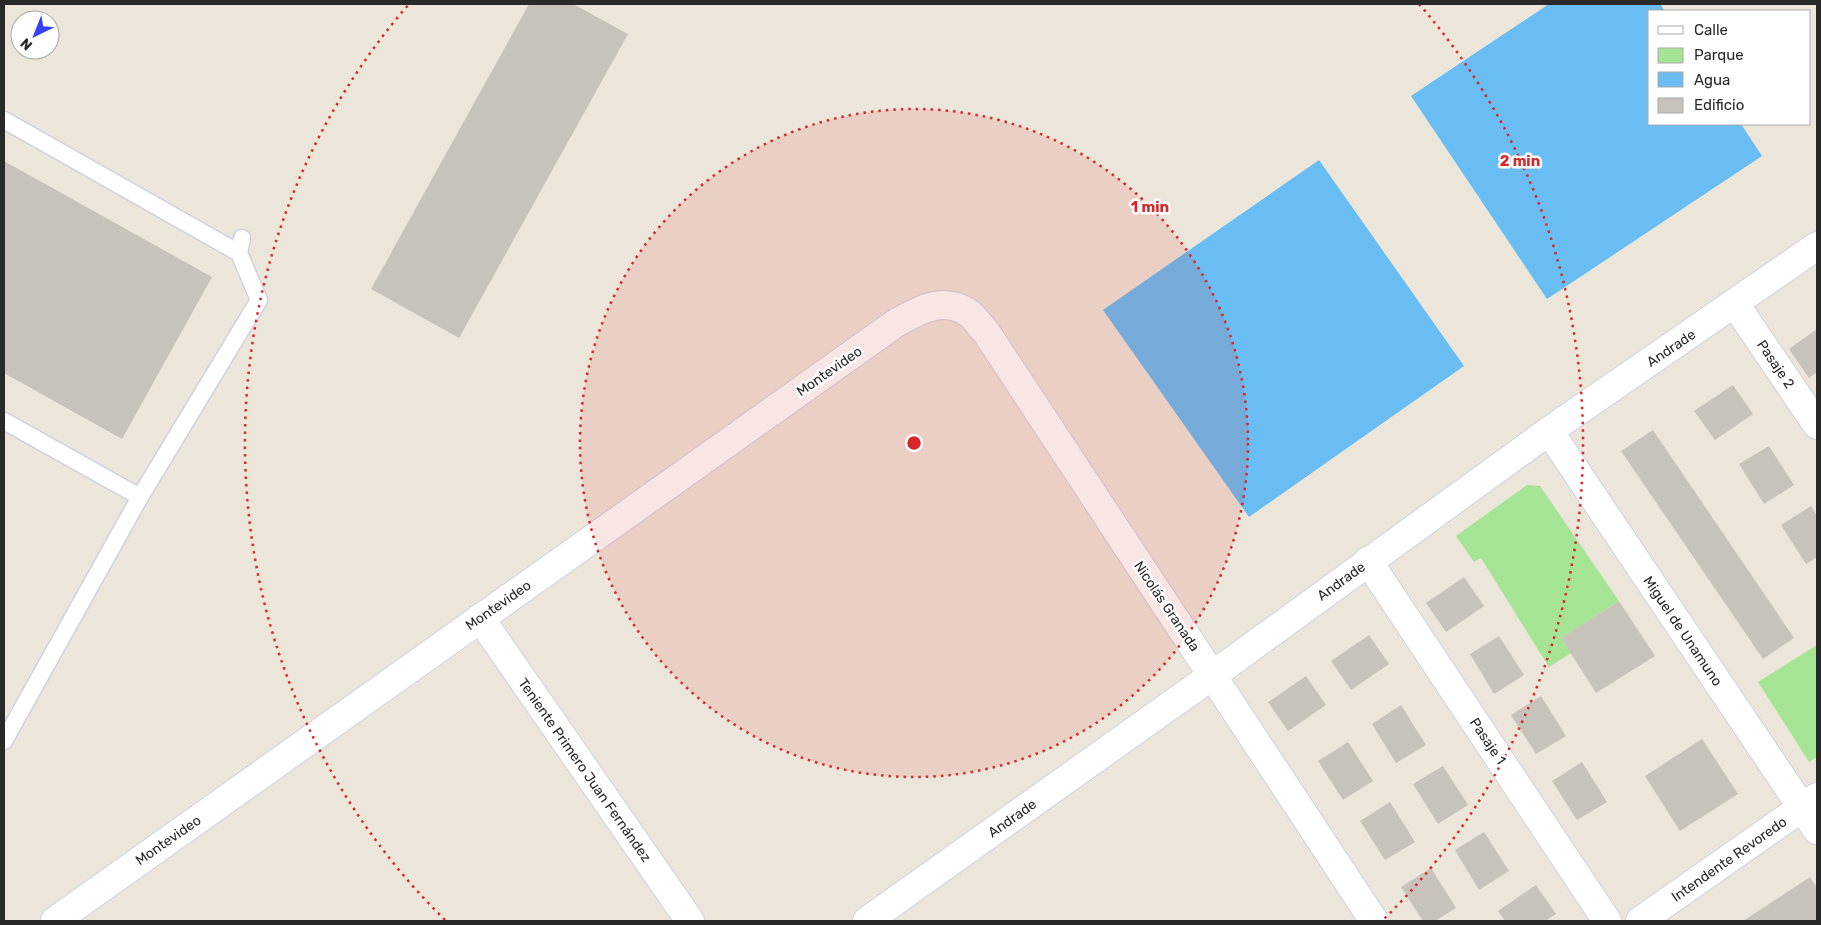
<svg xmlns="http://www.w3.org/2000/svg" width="1821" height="925" font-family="Rubik,sans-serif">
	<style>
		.green { fill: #a6e495 }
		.water { fill: #69bdf2 }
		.building { fill: #c7c3ba }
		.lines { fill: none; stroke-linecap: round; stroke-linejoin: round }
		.service-casing { stroke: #cfd1e3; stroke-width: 19 }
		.minor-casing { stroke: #cfd1e3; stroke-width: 30 }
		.service { stroke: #fff; stroke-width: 16 }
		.minor { stroke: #fff; stroke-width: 28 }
		.ring { fill: none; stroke: #d62828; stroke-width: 2.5; stroke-dasharray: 2.5 5 }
		.labels { text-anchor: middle; stroke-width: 5; stroke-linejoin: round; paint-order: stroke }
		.street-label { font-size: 14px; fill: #292929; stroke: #fff }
		.centre { fill: #d62828; stroke: #fff; stroke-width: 2.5 }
		.ring-label { font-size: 15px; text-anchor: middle; font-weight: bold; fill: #d62828; stroke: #fff; stroke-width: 5; stroke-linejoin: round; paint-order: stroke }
	</style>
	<rect width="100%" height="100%" fill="#ece6da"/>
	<g class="green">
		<polygon points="1527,485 1540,486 1619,601 1561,638 1571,653 1549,667 1481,558 1474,562 1456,536"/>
		<polygon points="1817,645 1817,757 1809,762 1758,682"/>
	</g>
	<g class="water">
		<polygon points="1549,4 1660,4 1665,11 1650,11 1650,124 1741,124 1762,156 1547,299 1411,96"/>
		<polygon points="1319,160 1464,366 1249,517 1103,310"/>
	</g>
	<g class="building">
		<polygon points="529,4 573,4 628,34 459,338 371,289"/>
		<polygon points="4,161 212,277 122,439 4,373"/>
		<polygon points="1817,329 1817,372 1809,378 1789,349"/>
		<polygon points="1733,385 1753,414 1715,440 1694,411"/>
		<polygon points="1653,430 1794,638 1763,659 1621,451"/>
		<polygon points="1769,446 1794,485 1764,504 1739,464"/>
		<polygon points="1811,506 1817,516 1817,557 1806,564 1781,525"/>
		<polygon points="1464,577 1484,606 1446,632 1426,603"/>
		<polygon points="1619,601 1655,656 1596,693 1561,638"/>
		<polygon points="1369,635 1389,664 1351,690 1331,661"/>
		<polygon points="1499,636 1524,675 1494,694 1470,654"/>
		<polygon points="1306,676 1326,705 1288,731 1268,702"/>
		<polygon points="1541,696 1566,736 1536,754 1511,715"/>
		<polygon points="1401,705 1426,745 1396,763 1372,724"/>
		<polygon points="1702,739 1738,794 1680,831 1645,776"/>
		<polygon points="1348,742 1373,781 1343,800 1318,761"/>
		<polygon points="1582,762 1607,802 1577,820 1552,781"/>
		<polygon points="1443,766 1468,805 1438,824 1413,784"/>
		<polygon points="1390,802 1415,842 1385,860 1360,821"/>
		<polygon points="1484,832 1509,871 1479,890 1455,850"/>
		<polygon points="1431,868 1456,908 1435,921 1423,921 1401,887"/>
		<polygon points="1810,877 1817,888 1817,919 1814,921 1743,921"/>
		<polygon points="1536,885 1556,914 1545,921 1505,921 1498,911"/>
	</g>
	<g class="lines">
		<g class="service-casing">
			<g id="service">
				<polyline points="4,120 239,253 259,300 140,497 4,741"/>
				<polyline points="239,253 242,238"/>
				<polyline points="4,421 140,497"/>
			</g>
		</g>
		<g class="minor-casing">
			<g id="minor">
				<polyline points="1735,304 1817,425"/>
				<polyline points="1549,431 1817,830"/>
				<polyline points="1368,561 1607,921"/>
				<polyline points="480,618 690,921"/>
				<path d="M55 921 896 323C920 310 944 295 970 314 976 319 981 327 986 332L1374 921"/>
				<polyline points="867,921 1213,675 1549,431 1817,246"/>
				<polyline points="1640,921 1817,797"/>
			</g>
		</g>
		<use href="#service" class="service"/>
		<use href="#minor" class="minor"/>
	</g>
	<circle cx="914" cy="443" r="334" fill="#d62828" fill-opacity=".12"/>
	<g class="ring">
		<circle cx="914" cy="443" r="334"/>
		<path d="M445 920A669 669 0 0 1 409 4M1419 4A669 669 0 0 1 1383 920"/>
	</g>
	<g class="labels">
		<g class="street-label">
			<text transform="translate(1671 348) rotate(-34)" y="5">Andrade</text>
			<text transform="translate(1776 364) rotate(56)" y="5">Pasaje 2</text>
			<text transform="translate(829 371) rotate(-35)" y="5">Montevideo</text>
			<text transform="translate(1341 581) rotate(-36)" y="5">Andrade</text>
			<text transform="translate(498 605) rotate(-35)" y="5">Montevideo</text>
			<text transform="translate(1167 606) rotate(56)" y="5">Nicolás Granada</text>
			<text transform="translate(1683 631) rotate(56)" y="5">Miguel de Unamuno</text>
			<text transform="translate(1488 741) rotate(56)" y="5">Pasaje 1</text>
			<text transform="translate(585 770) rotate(55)" y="5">Teniente Primero Juan Fernández</text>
			<text transform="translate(1012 818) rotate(-35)" y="5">Andrade</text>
			<text transform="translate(168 840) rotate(-35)" y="5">Montevideo</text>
			<text transform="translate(1729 859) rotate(-35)" y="5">Intendente Revoredo</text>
		</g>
	</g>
	<circle cx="914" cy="443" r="8" class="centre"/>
	<g class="ring-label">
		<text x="1520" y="166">2 min</text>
		<text x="1150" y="212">1 min</text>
	</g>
	<rect width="1821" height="925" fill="none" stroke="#292929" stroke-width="10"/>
	<rect x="1648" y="10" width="162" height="115" fill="#ffffff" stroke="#a9a9a9"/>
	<rect x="1658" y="26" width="25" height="8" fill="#ffffff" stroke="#a9a9a9"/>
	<text x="1694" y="35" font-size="15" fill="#292929">Calle</text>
	<rect x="1658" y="48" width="25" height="15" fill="#a6e495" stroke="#a9a9a9"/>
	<text x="1694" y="60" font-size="15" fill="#292929">Parque</text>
	<rect x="1658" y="72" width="25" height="15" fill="#69bdf2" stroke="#a9a9a9"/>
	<text x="1694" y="85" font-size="15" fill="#292929">Agua</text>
	<rect x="1658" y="98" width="25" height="15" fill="#c7c3ba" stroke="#a9a9a9"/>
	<text x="1694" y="110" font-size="15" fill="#292929">Edificio</text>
	<g transform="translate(35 35) rotate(223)"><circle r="24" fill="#ffffff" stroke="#a9a9a9"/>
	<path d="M0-4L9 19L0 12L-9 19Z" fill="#3442ff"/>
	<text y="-8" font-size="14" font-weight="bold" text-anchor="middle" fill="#292929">N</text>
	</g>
</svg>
